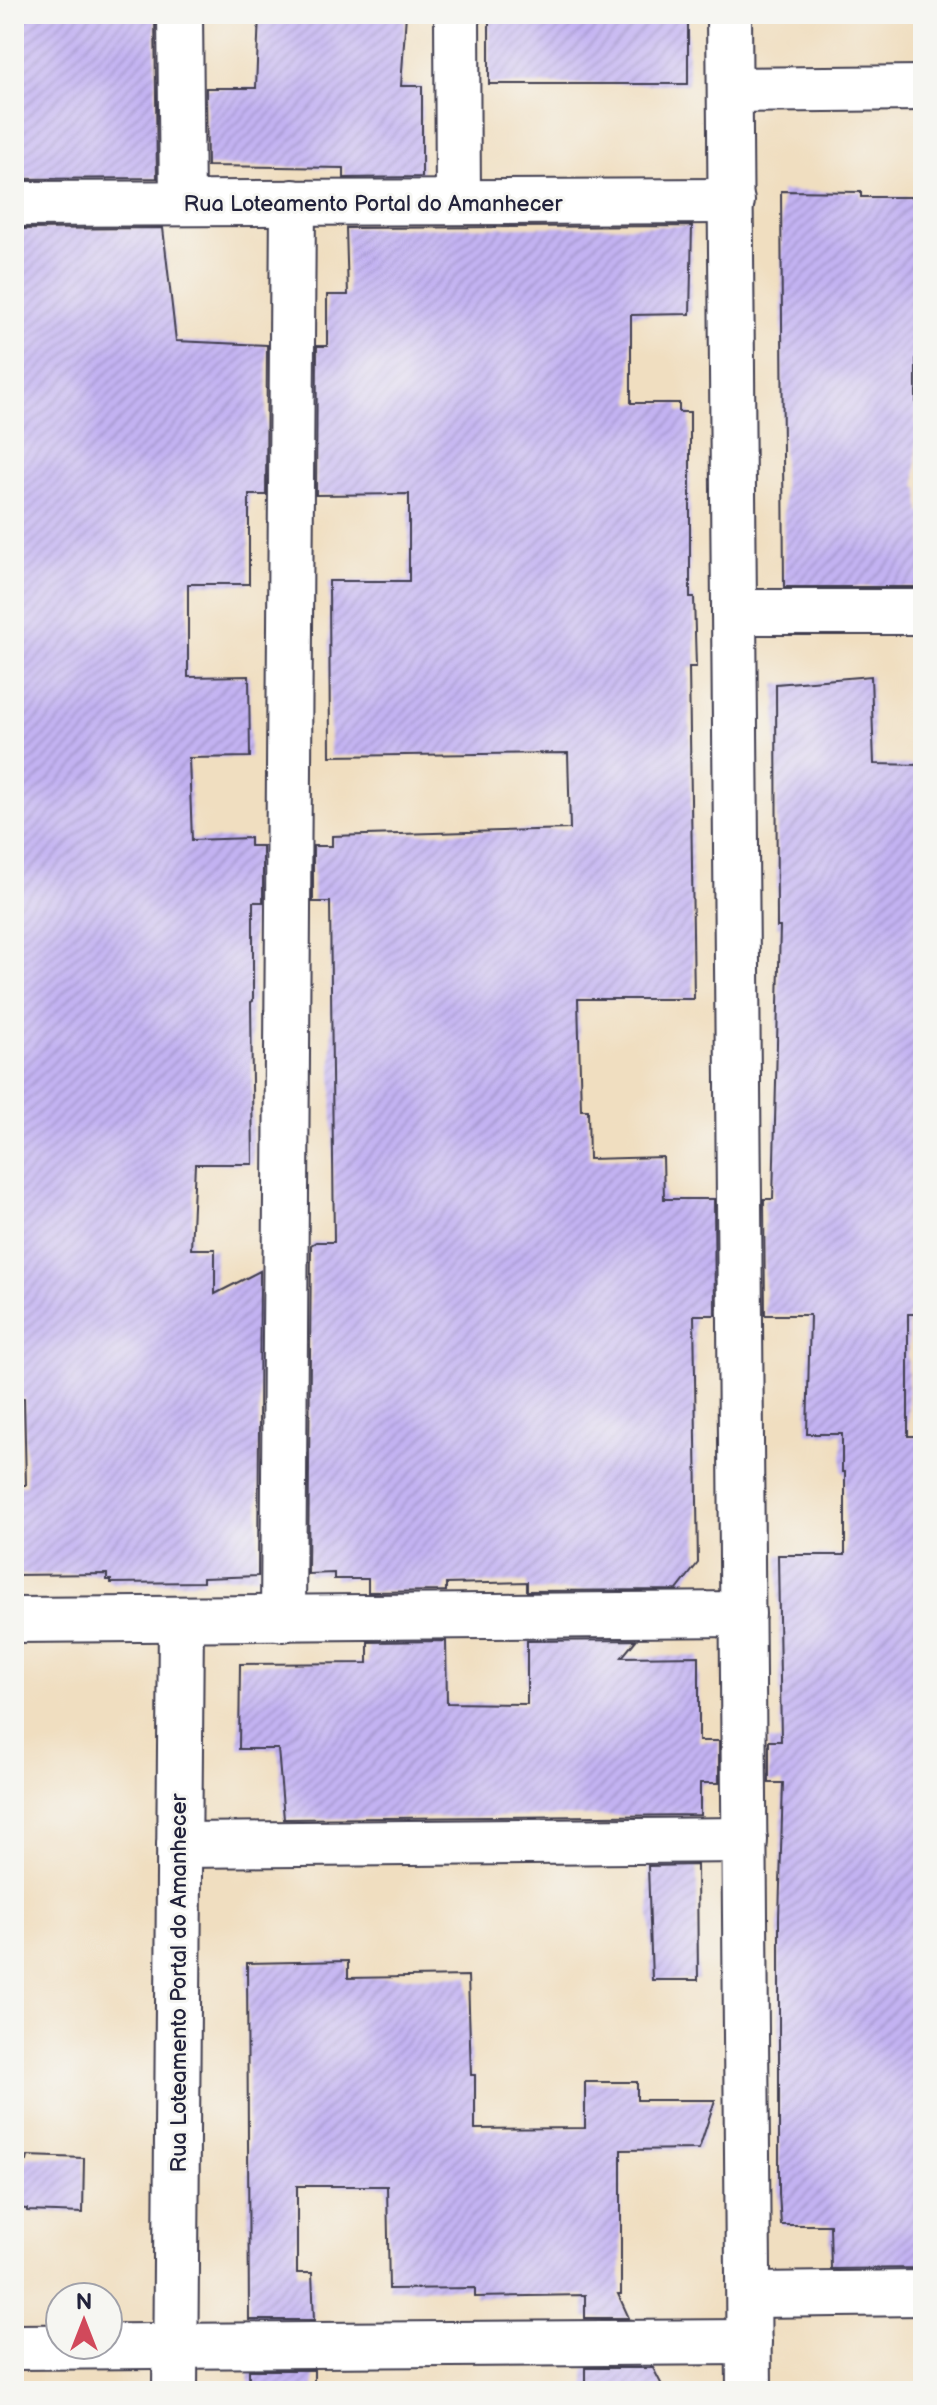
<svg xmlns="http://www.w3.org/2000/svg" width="937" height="2405" font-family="'Balsamiq Sans',sans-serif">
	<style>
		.building { fill: url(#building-hatch) }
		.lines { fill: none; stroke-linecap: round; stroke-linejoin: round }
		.minor-casing { stroke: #413e4f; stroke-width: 48 }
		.minor { stroke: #fff; stroke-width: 44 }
		.labels { text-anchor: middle; stroke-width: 6; stroke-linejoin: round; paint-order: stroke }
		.street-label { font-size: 22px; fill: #22223b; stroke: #f6f6f2 }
	</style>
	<defs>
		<pattern id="building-hatch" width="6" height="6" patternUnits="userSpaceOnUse" patternTransform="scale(2)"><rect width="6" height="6" fill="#c3b2f2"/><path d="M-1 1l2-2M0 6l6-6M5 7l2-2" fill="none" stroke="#a799d0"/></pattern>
	</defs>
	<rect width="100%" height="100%" fill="#f6f6f2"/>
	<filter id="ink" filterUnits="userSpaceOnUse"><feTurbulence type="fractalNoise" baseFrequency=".0125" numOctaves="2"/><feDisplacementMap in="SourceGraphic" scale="16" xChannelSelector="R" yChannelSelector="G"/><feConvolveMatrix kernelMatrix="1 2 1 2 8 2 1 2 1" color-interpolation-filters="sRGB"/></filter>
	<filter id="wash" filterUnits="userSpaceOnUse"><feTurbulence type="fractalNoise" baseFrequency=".006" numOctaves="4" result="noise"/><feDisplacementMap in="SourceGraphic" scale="32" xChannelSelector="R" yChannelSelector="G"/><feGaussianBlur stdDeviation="1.8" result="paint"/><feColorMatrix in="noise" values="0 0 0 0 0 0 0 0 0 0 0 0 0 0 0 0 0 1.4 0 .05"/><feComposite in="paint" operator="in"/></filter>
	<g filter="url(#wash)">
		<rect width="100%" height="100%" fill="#f0dec0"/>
		<g id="blocks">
			<g class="building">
				<polygon points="14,14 155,14 157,178 14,179"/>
				<polygon points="259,14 406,14 401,86 422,86 422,177 344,178 344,168 207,166 206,88 256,88"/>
				<rect x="489" y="14" width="199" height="70"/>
				<polygon points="781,191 861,192 861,197 923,197 923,351 916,351 916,487 919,487 920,513 923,513 923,587 784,587"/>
				<polygon points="692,226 690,314 631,315 631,403 679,403 679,412 690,412 690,597 694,597 696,667 689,667 694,999 578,999 581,1110 588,1110 589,1159 663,1157 664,1199 714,1199 715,1315 694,1315 698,1563 677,1590 527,1591 527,1582 446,1584 446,1591 368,1592 368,1579 334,1579 334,1573 308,1574 311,1245 316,1242 334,1242 330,902 313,902 313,846 332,846 332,836 570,829 568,753 330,756 329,581 409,581 409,494 316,495 317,346 327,346 327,295 348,295 346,228"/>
				<polygon points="163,228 176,341 267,345 266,495 249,495 249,584 188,584 188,677 249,676 250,757 189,758 192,840 250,838 250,846 263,846 263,902 253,902 253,1001 251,1002 253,1164 195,1164 191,1249 215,1249 215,1294 260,1271 258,1576 203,1578 203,1582 111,1583 111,1580 107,1580 107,1574 14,1575 14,1485 26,1485 24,1398 14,1399 16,924 14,924 14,229"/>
				<polygon points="871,676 874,764 923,765 923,1314 908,1314 908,1436 923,1436 923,2268 831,2269 830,2225 781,2225 779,2193 779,1918 783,1783 769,1783 769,1741 781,1741 778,1555 845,1555 845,1472 842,1472 842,1434 807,1434 810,1315 765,1315 764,1199 773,1199 780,927 777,927 776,684"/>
				<polygon points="636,1640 622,1657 699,1656 699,1741 719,1741 719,1783 700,1783 700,1815 284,1819 278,1749 239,1749 240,1664 368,1663 368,1642 446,1641 447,1703 527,1704 527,1641"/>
				<polygon points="697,1865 698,1980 652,1980 648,1866"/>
				<polygon points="348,1961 348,1978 468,1976 471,2075 475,2075 475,2129 585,2128 585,2082 637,2082 637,2100 715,2100 699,2149 621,2150 621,2294 618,2294 629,2318 585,2318 585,2295 475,2297 475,2288 389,2289 387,2186 297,2186 297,2273 312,2273 314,2320 249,2320 247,1963"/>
				<polygon points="28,2156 84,2158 83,2213 27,2211 27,2209 14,2208 14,2161 27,2161"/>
				<polygon points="585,2368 653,2368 665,2391 585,2391"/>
				<rect x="249" y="2370" width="65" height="21"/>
			</g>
		</g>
	</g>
	<g filter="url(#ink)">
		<use href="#blocks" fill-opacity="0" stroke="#413e4f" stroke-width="2"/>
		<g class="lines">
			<g class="minor-casing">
				<g id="minor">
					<polyline points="180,14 182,203"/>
					<polyline points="457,14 458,202"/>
					<polyline points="729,14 749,2391"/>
					<polyline points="730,90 923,88"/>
					<polyline points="14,204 732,201"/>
					<polyline points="734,612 923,612"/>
					<polyline points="283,1619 293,202"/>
					<polyline points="14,1620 743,1614"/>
					<polyline points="179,1845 745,1840"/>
					<polyline points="749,2295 923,2293"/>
					<polyline points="14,2347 749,2342"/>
					<polyline points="175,2391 181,1619"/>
				</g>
			</g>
			<use href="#minor" class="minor"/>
		</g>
	</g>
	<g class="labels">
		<g class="street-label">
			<text x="373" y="211">Rua Loteamento Portal do Amanhecer</text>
			<text transform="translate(178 1983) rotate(-90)" y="8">Rua Loteamento Portal do Amanhecer</text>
		</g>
	</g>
	<rect width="937" height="2405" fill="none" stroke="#f6f6f2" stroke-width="48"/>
	<g transform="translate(84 2321)"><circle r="38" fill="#f6f6f2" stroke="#a1a1a9" stroke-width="2"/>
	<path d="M0-6L14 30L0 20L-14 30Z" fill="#d1495b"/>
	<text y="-12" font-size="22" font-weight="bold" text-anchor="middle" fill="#22223b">N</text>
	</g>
</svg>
